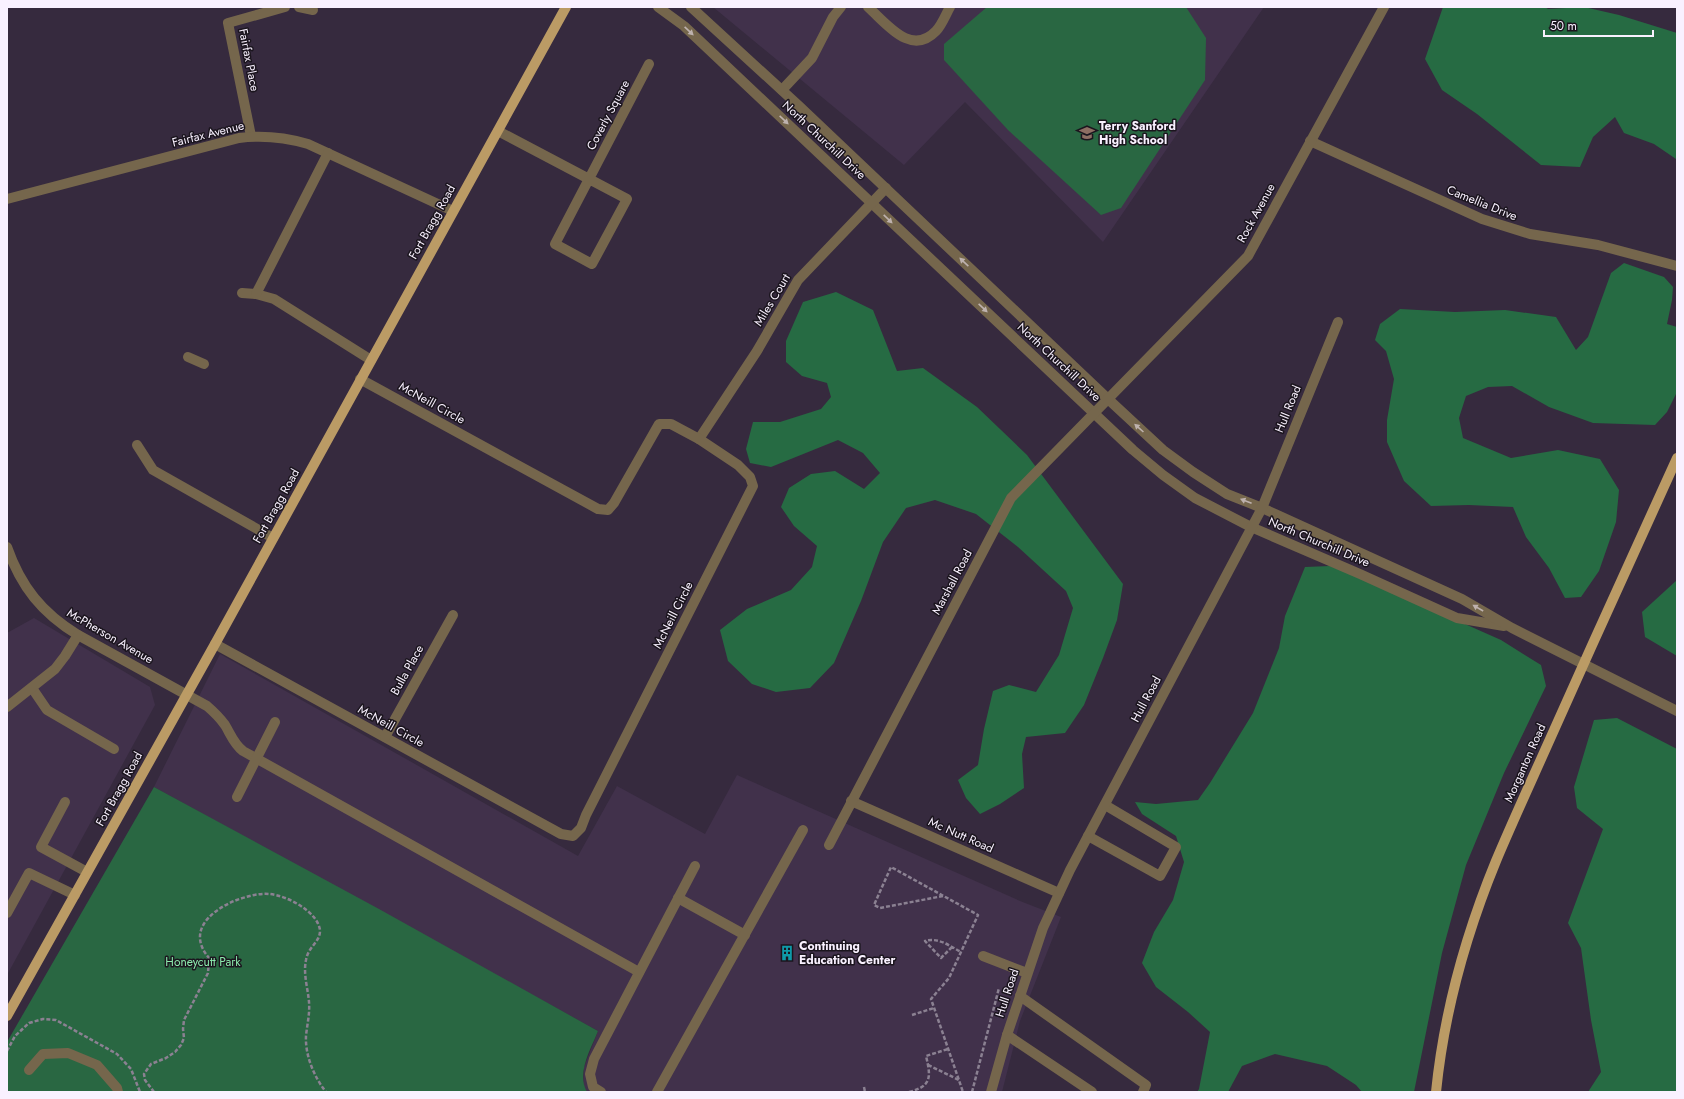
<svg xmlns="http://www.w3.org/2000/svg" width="1684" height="1099" font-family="Jost,sans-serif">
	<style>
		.built { fill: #41314b }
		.green { fill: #296742 }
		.forest { fill: #266b43 }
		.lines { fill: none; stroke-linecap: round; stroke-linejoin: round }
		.path { stroke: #8b8192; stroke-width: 2.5; stroke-dasharray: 4 2; stroke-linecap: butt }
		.minor { stroke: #75664c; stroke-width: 10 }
		.major { stroke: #bb9b65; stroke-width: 10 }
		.oneway { fill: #beb2ae }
		.labels { text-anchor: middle; stroke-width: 3; stroke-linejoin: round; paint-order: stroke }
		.street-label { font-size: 12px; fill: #f9f1ff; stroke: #1b151e }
		.poi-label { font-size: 12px; font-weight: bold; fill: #f9f1ff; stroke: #1b151e; text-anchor: start }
		.park-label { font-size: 12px; fill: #8beaac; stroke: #1b151e }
	</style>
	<rect width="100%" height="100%" fill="#362a3e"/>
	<g class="built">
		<polygon points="713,7 1264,7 1103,242 965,102 904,165"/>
		<polygon points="34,618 150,687 155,705 7,975 7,633"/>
		<polygon points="220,654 578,856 617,786 705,834 737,775 1020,901 1061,917 1020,1021 1002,1092 587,1092 583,1086 584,1067 598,1031 154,787"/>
	</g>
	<g class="green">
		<polygon points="987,7 1186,7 1206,38 1205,80 1121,208 1101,215 1008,130 944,60 944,44"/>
		<path d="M154 787 379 909 598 1031C591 1049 576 1073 587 1092H7V1042Z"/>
	</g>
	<g class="forest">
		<polygon points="1443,7 1545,7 1548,9 1584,7 1619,15 1677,33 1677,162 1676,159 1654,144 1624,133 1615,117 1593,137 1580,167 1541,165 1477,114 1442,90 1425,59"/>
		<polygon points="1624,263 1664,277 1673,287 1672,300 1667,324 1677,327 1677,392 1667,412 1655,425 1593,423 1549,407 1512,386 1488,387 1466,396 1459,418 1463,438 1511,458 1558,450 1600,459 1619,490 1616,522 1599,571 1581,597 1565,598 1549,568 1526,537 1513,507 1469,505 1431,506 1404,481 1387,442 1387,420 1394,379 1386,351 1375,340 1380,324 1400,309 1455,312 1505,310 1556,317 1576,350 1588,337 1611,273"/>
		<polygon points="836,292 873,310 897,371 923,368 977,407 1027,455 1123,584 1117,620 1103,658 1084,705 1065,733 1026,737 1022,754 1024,788 1000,804 980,814 966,798 958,780 978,765 984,729 993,691 1009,685 1036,692 1059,655 1073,608 1066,591 1018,547 976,514 935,500 906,508 883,542 861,601 834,663 810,688 776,692 752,684 728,661 720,630 747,609 791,590 812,567 817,546 794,526 781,507 789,488 811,474 835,471 864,489 880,473 863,453 838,440 771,467 750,463 746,449 753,422 780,422 821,409 831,397 827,383 802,376 786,362 786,341 803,302"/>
		<polygon points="1330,566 1359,577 1501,640 1541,665 1546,686 1504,773 1466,865 1442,953 1414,1092 1362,1092 1356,1085 1327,1066 1275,1054 1242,1066 1228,1092 1197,1092 1199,1089 1210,1032 1188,1012 1156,987 1142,963 1154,932 1173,900 1184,862 1176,836 1142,814 1135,802 1156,804 1198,800 1210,783 1253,713 1279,648 1285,616 1305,567"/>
		<polygon points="1677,580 1677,656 1645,637 1642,612"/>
		<polygon points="1617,718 1677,749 1677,1092 1588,1092 1601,1072 1591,1020 1581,948 1568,923 1603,829 1577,808 1574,787 1594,720"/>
	</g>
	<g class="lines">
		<g class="path">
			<polyline points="943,896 880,908 874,905 891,867 978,915 949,978 931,999 963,1092"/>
			<path d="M952 947 941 958 925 941C938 937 950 946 961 952"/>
			<polyline points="912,1015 934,1008"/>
			<polyline points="7,1051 15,1036 29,1023 43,1019 56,1020 117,1054 131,1069 140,1092"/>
			<polyline points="928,1065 959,1080"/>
			<polyline points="864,1087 865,1092"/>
			<path d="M154 1092 145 1080 144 1074 151 1064 166 1058 175 1052 181 1045 184 1038 183 1029 184 1020 208 973 209 958C187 932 209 912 234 901 245 897 257 893 269 894 286 895 319 912 320 931 320 942 308 947 306 960 303 974 308 989 309 1002 310 1014 307 1025 306 1036 305 1055 314 1077 326 1092"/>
			<path d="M909 1092C932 1086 931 1077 926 1056L948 1049"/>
			<polyline points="972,1092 999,988"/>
		</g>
		<g class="minor">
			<polyline points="299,7 313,10"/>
			<polyline points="658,7 684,26 1133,450 1163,475 1195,498 1251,527 1360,574 1457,618 1504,626"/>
			<polyline points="691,7 799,106 1108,399 1163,450 1193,472 1227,494 1262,508 1462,599 1512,628 1677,711"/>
			<path d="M868 7C887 24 911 57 936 31 942 25 946 14 950 7"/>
			<polyline points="782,90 812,58 833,17 841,7"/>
			<polyline points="498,131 627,199 592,264 555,244 649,64"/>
			<polyline points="251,136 228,23 285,7"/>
			<polyline points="1310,141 1482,219 1530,234 1598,245 1677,266"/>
			<path d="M7 199 239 138C263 135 284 137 308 144L453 211"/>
			<polyline points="242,293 256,294 274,299 371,360"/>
			<polyline points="256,294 328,153"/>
			<polyline points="188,357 204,364"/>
			<polyline points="699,439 757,351 798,280 886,188"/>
			<polyline points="137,445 153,470 273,538"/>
			<path d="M7 547C21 587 42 613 78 635L207 706C214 712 220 718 225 725 231 735 234 744 243 751L639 972"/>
			<polyline points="215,644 561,834 573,836 581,828 586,815 753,486 750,477 738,465 699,439 671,424 659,424 614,503 608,510 598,509 360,379"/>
			<polyline points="32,688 47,710 114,749"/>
			<polyline points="7,707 55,669 65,656 78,635"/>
			<polyline points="385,737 453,615"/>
			<polyline points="237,797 275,722"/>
			<polyline points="851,801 1059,893"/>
			<polyline points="65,802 41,847 87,872"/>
			<polyline points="1088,836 1160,876 1176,847 1105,805"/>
			<polyline points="829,845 1011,498 1248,256 1384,7"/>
			<polyline points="678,898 745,935"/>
			<polyline points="7,913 29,873 75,895"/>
			<polyline points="983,956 1027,973"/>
			<polyline points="1020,996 1146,1085 1143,1092"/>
			<polyline points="1007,1035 1092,1092"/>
			<polyline points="29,1070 43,1054 68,1053 97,1065 117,1088 118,1092"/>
			<polyline points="601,1092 593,1087 590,1074 594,1059 695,866"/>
			<polyline points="657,1092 803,830"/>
			<polyline points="991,1092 1007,1035 1043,928 1070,870 1262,508 1338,322"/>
		</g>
		<g class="major">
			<polyline points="7,1016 215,644 566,7"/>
			<path d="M1436 1092C1444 1013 1466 934 1496 861 1512 823 1529 786 1546 748 1589 651 1633 555 1677 458"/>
		</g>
	</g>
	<defs><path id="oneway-solid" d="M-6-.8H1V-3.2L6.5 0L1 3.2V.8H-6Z"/></defs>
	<g class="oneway">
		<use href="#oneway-solid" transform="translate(689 31) rotate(43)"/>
		<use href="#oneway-solid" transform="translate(784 120) rotate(43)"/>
		<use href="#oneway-solid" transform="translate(888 219) rotate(44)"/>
		<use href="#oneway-solid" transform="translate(964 262) rotate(-137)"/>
		<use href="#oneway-solid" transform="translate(983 308) rotate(43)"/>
		<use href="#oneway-solid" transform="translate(1139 428) rotate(-138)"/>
		<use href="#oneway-solid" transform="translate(1246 501) rotate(-159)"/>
		<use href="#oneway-solid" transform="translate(1478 608) rotate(-150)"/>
	</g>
	<defs>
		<g id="school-bare" transform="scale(1.2)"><path d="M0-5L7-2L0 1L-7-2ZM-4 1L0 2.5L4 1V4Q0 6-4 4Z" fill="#8d6e63" stroke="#1b151e" stroke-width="2.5" paint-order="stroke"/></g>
		<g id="building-bare" transform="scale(1.2)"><path d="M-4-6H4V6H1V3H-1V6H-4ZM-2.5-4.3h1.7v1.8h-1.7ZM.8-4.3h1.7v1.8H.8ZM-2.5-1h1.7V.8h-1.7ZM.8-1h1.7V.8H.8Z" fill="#0f9aa8" stroke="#1b151e" stroke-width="2.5" paint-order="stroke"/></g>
	</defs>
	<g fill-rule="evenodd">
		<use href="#school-bare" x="1087" y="133"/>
		<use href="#building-bare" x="787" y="953"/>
	</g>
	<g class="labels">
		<g class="street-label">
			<text transform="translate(249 60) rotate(79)" y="4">Fairfax Place</text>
			<text transform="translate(608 115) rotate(-62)" y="4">Coverly Square</text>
			<text transform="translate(208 134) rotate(-14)" y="4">Fairfax Avenue</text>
			<text transform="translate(824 140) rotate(43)" y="4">North Churchill Drive</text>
			<text transform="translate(1482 203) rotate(22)" y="4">Camellia Drive</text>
			<text transform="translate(1256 213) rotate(-61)" y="4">Rock Avenue</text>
			<text transform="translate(432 222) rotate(-61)" y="4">Fort Bragg Road</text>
			<text transform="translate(772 300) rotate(-59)" y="4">Miles Court</text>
			<text transform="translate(1059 362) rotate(43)" y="4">North Churchill Drive</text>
			<text transform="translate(432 403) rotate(29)" y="4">McNeill Circle</text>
			<text transform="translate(1288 409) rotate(-68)" y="4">Hull Road</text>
			<text transform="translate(276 506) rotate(-61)" y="4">Fort Bragg Road</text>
			<text transform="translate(1319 542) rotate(23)" y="4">North Churchill Drive</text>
			<text transform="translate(952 582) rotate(-62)" y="4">Marshall Road</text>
			<text transform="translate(673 615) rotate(-63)" y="4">McNeill Circle</text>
			<text transform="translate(110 636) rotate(30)" y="4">McPherson Avenue</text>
			<text transform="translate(407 670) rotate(-61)" y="4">Bulla Place</text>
			<text transform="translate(1146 699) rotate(-62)" y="4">Hull Road</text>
			<text transform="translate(391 726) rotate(29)" y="4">McNeill Circle</text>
			<text transform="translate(1525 763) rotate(-66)" y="4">Morganton Road</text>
			<text transform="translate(119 789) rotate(-61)" y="4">Fort Bragg Road</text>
			<text transform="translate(961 835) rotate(24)" y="4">Mc Nutt Road</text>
			<text transform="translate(1007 993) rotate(-72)" y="4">Hull Road</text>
		</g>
		<g class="poi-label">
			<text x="1099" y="130">Terry Sanford<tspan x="1099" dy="14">High School</tspan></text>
			<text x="799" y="950">Continuing<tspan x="799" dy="14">Education Center</tspan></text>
		</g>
		<g class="park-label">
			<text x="203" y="966">Honeycutt Park</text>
		</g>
	</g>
	<rect width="1684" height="1099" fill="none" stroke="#f9f1ff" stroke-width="16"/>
	<path d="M1544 30v6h109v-6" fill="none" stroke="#f9f1ff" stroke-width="2"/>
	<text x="1550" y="30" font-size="12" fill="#f9f1ff" stroke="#1b151e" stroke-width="3" paint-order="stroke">50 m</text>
</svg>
